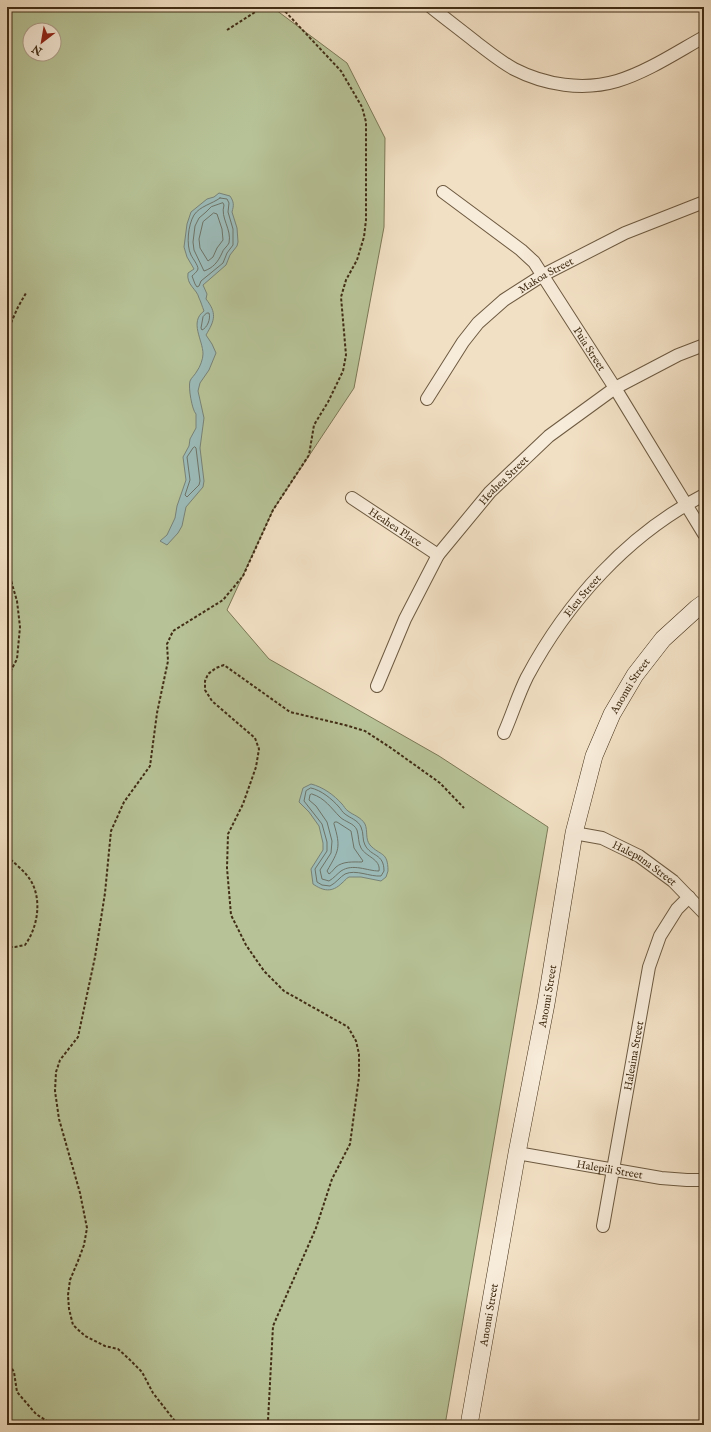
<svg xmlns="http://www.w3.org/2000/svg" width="711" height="1432" font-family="'IM FELL English',serif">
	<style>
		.green { fill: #b7c397; stroke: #7c7856; fill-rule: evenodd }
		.water { fill: #9cbcba; stroke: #788378 }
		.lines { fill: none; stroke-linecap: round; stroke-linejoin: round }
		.shore { stroke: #6e7468; stroke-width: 1 }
		.street-casing { stroke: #6d5a41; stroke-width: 14 }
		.secondary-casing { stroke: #412d15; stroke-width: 18 }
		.path { stroke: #412d15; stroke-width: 2; stroke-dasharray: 3 2; stroke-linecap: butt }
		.street { stroke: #f7ebd9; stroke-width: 12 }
		.secondary { stroke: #f7ebd9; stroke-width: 17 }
		.labels { text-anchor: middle; stroke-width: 3.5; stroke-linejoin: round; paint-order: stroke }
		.street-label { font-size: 11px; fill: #412d15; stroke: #f7ebd9 }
	</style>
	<rect width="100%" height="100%" fill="#f2e0c4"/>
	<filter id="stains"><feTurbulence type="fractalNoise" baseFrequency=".005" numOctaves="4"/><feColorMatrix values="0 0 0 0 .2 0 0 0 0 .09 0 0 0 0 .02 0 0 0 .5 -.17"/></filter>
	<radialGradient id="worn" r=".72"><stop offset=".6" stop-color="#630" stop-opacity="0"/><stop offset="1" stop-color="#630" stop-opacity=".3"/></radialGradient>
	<path class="green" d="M7 7H272L347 63 385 138 384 227 354 388 273 510 227 610 269 659 439 756 548 827 445 1425H7V636L11 622 7 608ZM30 30H54V54H30Z"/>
	<g class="water">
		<path d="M219 193 230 196C234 202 234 205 232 212L237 228 238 242 237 246 230 255 226 265 203 285 207 294 206 299C217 313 215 320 206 335L212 344 216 353 209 370 200 383 198 391 204 418 200 448 204 481 203 487 186 507 182 526 178 533 167 545 160 541 167 535 175 518 177 506 186 480 183 457 189 446 190 439 196 428V414C192 410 188 387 190 381 191 378 195 375 197 371 200 367 203 359 203 354 203 340 189 322 204 311 202 306 201 302 199 298 197 289 186 285 188 273L194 269 187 257 184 247 187 224 191 212 207 199 214 197Z"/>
		<path d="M311 784C323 787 334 795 342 804 344 806 345 809 348 811 353 815 361 817 365 824 368 831 365 839 370 845 380 856 388 851 388 871L386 877 381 881 361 877H349C345 879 345 881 342 883 332 893 323 891 313 884L311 869 323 850V843L319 826 309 812 299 802 303 788Z"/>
	</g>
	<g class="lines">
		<g class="shore">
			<path d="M220 198 227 199 229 203 228 212 233 229V245L227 253 223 263 201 281 199 286 197 287 195 284 192 276C194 274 197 272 198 269 198 265 193 259 191 255 186 245 188 225 194 215 200 206 212 204 220 198Z"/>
			<path d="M223 203 224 205C220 218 232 229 229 243 227 247 223 249 222 253 218 262 213 268 204 271L194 250 193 242 195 226 199 218 206 212 211 207Z"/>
			<polygon points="214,213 217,214 222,229 223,240 217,248 213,257 208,261 200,248 199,239 203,222"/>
			<path d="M207 313H209C211 319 207 328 202 330L201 328 203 317Z"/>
			<polygon points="195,447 196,448 200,481 199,485 187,497 185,495 190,480 187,457 193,448"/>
			<path d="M311 788C321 790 332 799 339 807 341 809 342 812 345 814 350 818 358 820 361 827 364 833 362 840 365 845 371 857 384 853 384 871L381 876C370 877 356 869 345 874 340 877 336 883 330 886L322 885 317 882 315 869 327 851V842L322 824 304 801 306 791Z"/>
			<path d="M312 794C325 798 331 808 340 817 345 822 354 823 357 830 359 836 358 843 361 848 366 857 381 859 379 871 367 871 353 863 341 871 337 874 334 878 329 881L322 879 320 870 331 853 332 841 327 822 316 806 309 800 310 795Z"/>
			<path d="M335 822H337L351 831 354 848 363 861 362 862C353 862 343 861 336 867 333 870 332 872 329 874L327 871C339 850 341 848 334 824Z"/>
		</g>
		<g class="street-casing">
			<g id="street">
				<path d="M431 7C446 19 462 31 477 43 489 52 501 62 514 69 545 85 583 91 617 81 647 72 677 52 704 37"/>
				<path id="s1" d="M443 192 521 250 534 262 615 388 704 534"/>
				<path id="s2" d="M427 399 463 342 478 323 504 300 543 275 625 233 704 202"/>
				<path id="s3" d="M352 498 438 555"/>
				<path id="s4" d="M377 686 405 619 438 555 490 492 549 436 615 388 678 355 704 345"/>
				<path id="s5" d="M504 733C512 715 518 695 527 677 567 602 628 534 704 495"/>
				<path id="s6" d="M574 833 602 838 639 856 673 881 704 913"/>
				<path id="s7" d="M517 1153 661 1178 687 1180H704"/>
				<path id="s8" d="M603 1226 649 967 660 936 677 909 689 897"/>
			</g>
		</g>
		<g class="secondary-casing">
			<g id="secondary">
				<path id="s9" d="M469 1425 517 1153 546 1004 574 833 594 756 612 714 635 675 663 639 697 608 704 603"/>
			</g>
		</g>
		<g class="path">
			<polyline points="227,30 263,7"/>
			<polyline points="7,332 18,307 26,293"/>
			<polyline points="7,567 17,601 20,627 17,659 7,678"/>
			<path d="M7 856C15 864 25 871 31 881 42 900 38 927 25 945L15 947H7"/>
			<polyline points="7,1360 14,1372 17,1392 36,1414 53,1425"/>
			<polyline points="178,1425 153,1393 142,1372 128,1358 118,1349 105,1346 85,1336 73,1325 69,1309 68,1295 70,1280 78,1261 84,1245 87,1228 80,1193 59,1119 55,1091 56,1072 60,1060 78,1037 95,957 105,893 111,831 124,802 150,766 157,713 168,661 167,644 173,631 223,600 243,576 273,510 309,455 314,425 328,402 343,371 346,355 341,297 346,280 357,260 364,237 366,220 366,122 362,107 341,71 281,7"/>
			<polyline points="267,1425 268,1421 273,1326 316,1228 332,1179 350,1144 359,1077 359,1054 356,1041 348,1027 284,991 264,971 246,945 231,915 227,868 228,834 243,804 256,767 259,749 255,738 212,701 205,690 205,681 208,674 216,668 224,665 290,712 345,725 365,731 391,748 440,783 464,808"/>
		</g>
		<use href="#street" class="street"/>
		<use href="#secondary" class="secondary"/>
	</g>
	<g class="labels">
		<g class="street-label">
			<text dy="4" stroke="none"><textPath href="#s2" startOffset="175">Makoa Street</textPath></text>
			<text dy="4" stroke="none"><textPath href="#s1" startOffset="218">Puia Street</textPath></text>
			<text dy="4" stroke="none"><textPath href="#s4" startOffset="244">Heahea Street</textPath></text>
			<text dy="4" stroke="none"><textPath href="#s3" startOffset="52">Heahea Place</textPath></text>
			<text dy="4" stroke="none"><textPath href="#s5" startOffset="159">Eleu Street</textPath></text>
			<text dy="4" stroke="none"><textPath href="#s9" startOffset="760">Anonui Street</textPath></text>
			<text dy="4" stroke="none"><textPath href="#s6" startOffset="78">Halepuna Street</textPath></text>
			<text dy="4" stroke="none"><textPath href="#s9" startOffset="436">Anonui Street</textPath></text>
			<text dy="4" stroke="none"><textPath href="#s8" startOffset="173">Haleaina Street</textPath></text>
			<text dy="4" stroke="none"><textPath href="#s7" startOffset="94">Halepili Street</textPath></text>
			<text dy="4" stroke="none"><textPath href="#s9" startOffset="112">Anonui Street</textPath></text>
		</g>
	</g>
	<rect width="711" height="1432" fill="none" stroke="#f2e0c4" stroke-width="24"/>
	<rect x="8" y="8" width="695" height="1416" fill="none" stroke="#412d15" stroke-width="2"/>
	<rect x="12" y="12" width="687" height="1408" fill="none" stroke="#412d15"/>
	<g transform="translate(42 42) rotate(211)"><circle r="19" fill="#f7ebd9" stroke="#ae9f8b"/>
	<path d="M0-3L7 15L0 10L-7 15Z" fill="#8f2418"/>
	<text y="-6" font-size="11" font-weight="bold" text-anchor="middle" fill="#412d15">N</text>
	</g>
	<rect width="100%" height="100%" filter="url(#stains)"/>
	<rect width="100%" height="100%" fill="url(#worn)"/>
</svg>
